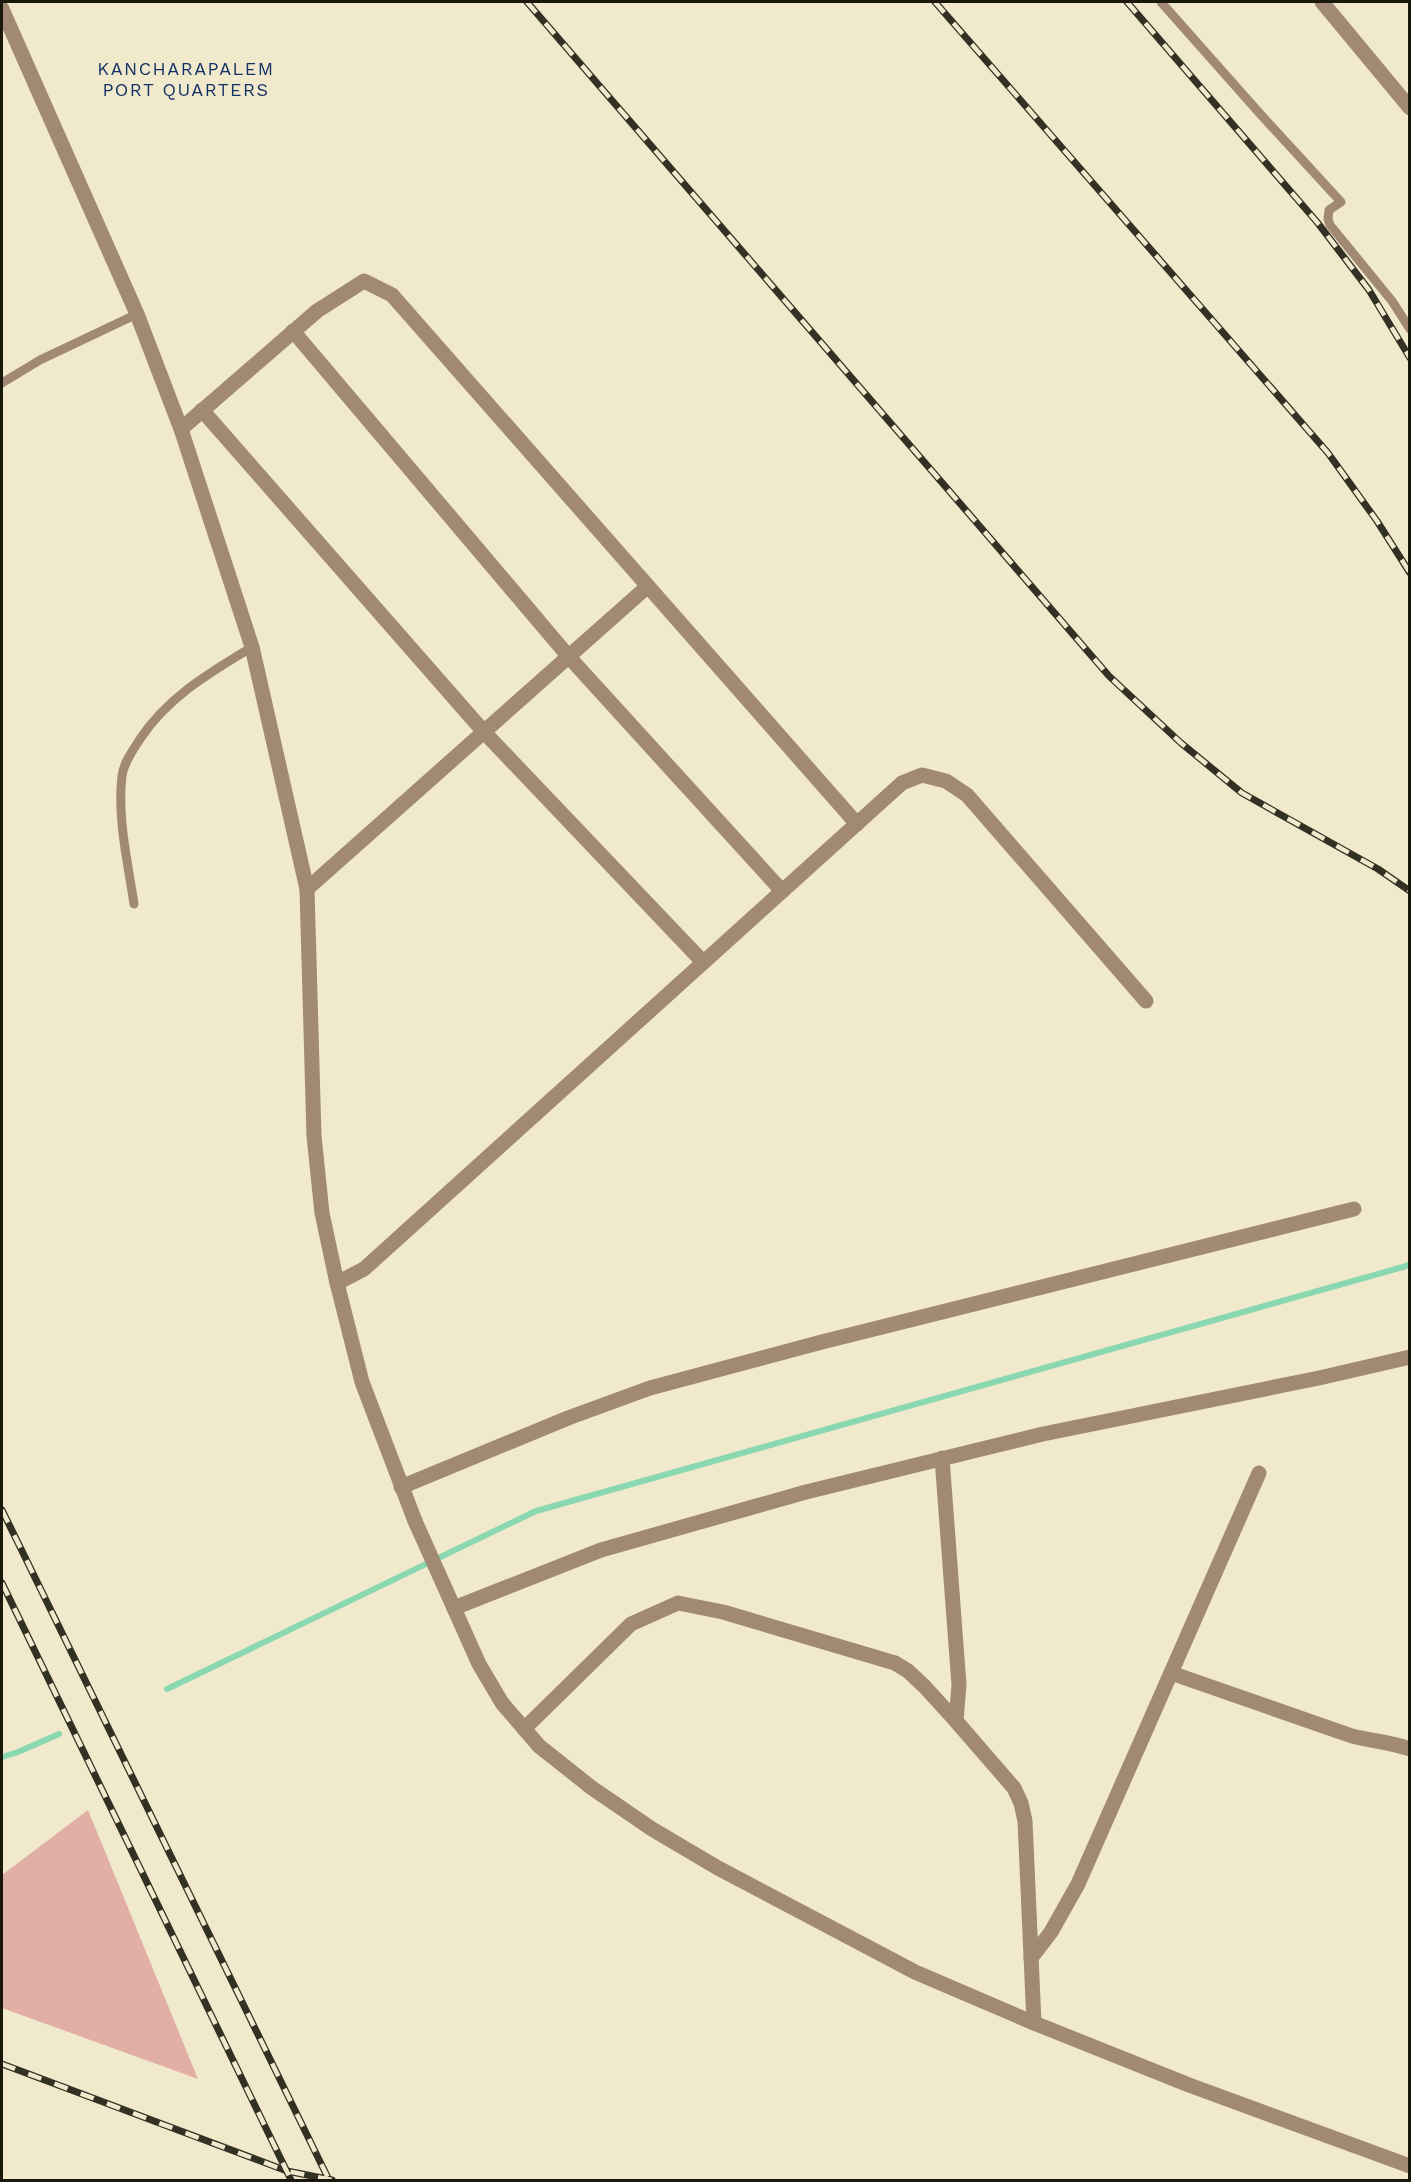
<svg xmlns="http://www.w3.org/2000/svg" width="1411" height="2182" font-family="'Work Sans',sans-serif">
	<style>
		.green { fill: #e2afa6 }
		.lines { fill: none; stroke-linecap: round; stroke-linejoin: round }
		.stream { stroke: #89d8b2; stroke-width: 6 }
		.service { stroke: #a28974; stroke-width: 9 }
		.minor { stroke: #a28974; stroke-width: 15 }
		.tertiary { stroke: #a28974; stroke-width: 15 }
		.rail-casing { stroke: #333124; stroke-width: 7 }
		.rail { stroke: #f0e9cc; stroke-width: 4.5; stroke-dasharray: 14; stroke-linecap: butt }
		.labels { text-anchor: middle; stroke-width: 4.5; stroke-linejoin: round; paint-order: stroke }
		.neighbourhood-label { font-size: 18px; letter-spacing: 1.5px; fill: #143166; stroke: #f0e9cc }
	</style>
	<rect width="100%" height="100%" fill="#f0e9cc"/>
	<polygon class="green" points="88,1810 198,2079 2,2008 2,1875"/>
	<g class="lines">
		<g class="stream">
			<polyline points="167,1689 536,1511 1403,1267 1410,1264"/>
			<polyline points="2,1757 18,1752 59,1734"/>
		</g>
		<g class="service">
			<polyline points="1161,2 1262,116 1341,202 1329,210 1328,219 1330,225 1392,301 1410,329"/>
			<polyline points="2,383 40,360 137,314"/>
			<path d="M134 904C128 863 117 818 122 776 123 764 133 750 140 739 168 697 209 673 252 647"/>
		</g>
		<g class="minor">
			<polyline points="293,331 569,657 782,891"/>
			<polyline points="202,410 484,732 703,962"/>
			<polyline points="181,429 317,311 364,281 392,295 857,824"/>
			<polyline points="307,889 648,586"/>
			<polyline points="337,1283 364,1269 902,783 922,775 946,781 967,795 1146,1001"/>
			<polyline points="942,1458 959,1685 956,1721"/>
			<polyline points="401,1487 568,1418 650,1388 818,1343 1354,1209"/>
			<polyline points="415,1521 479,1664 502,1703 539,1746 592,1788 652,1829 718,1868 915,1972 1034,2023 1189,2085 1410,2166"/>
			<polyline points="454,1608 601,1550 806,1492 1043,1434 1319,1378 1410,1357"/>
			<path d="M1171 1673 1352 1736C1371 1741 1391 1742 1410 1749"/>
			<polyline points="524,1729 631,1624 678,1603 723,1612 895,1663 908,1671 924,1686 956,1721 1014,1788 1021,1803 1025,1821 1034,2023"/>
			<polyline points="1031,1958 1051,1932 1078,1884 1259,1473"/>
		</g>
		<g class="tertiary">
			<polyline points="1322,2 1410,108"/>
			<polyline points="2,9 137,314 181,429 252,647 307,889 314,1136 322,1213 337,1283 362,1382 415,1521"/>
		</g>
		<g class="rail-casing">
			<g id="rail">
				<polyline points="527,2 1109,676 1181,743 1242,793 1378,869 1410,891"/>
				<polyline points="935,2 1328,453 1377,521 1410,573"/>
				<polyline points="1127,2 1317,222 1369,290 1410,358"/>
				<polyline points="2,1510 329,2180"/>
				<polyline points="2,1583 291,2180"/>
				<polyline points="2,2064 287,2171 332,2180"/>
			</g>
		</g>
		<use href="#rail" class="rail"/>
	</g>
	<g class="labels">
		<g class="neighbourhood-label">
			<text x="186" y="75">KANCHARAPALEM<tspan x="186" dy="21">PORT QUARTERS</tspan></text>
		</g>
	</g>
	<rect width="1411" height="2182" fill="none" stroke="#1a180d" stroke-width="6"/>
</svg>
